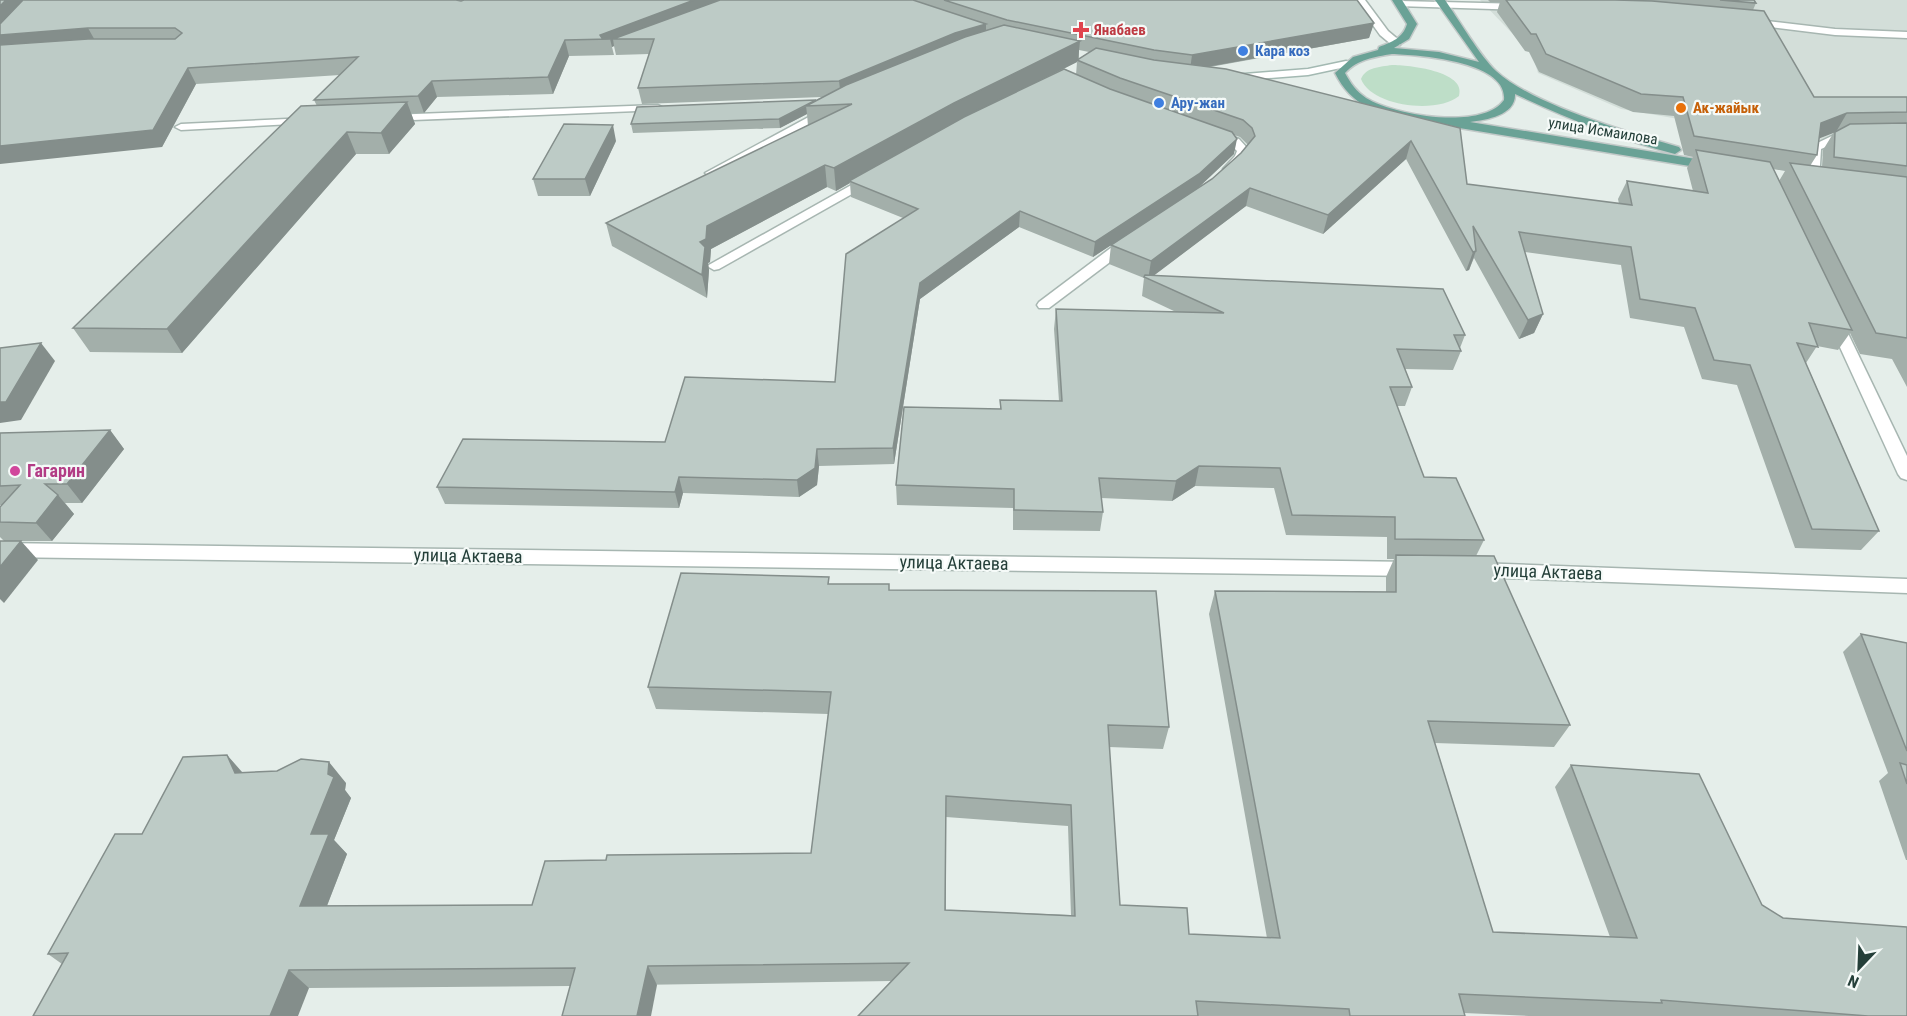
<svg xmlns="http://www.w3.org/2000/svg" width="1907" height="1016" font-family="'Roboto Condensed',sans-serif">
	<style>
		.built { fill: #d3ded9 }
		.green { fill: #bedec8 }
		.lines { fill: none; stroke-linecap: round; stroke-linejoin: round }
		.service-casing { stroke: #a7b6b1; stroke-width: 3 }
		.minor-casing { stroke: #a7b6b1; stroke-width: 3 }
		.secondary-casing { stroke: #a3b9b2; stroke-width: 3 }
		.primary-casing { stroke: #c2c9c8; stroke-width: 3 }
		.service { fill: #fff; fill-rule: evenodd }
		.minor { fill: #fff; fill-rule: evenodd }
		.secondary { fill: #fff; fill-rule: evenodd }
		.primary { fill: #6aa296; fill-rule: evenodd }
		.wall { fill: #a3afaa; fill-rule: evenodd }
		.shaded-wall { fill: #848e8b }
		.building { fill: #bdcbc6; stroke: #848e8b; stroke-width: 1.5; fill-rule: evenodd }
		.health-dot { fill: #e0444e; stroke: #f5faf8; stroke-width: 2 }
		.shop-dot { fill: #3f7fe0; stroke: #f5faf8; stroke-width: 2 }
		.food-dot { fill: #e8710a; stroke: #f5faf8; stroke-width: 2 }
		.hotel-dot { fill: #d1479c; stroke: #f5faf8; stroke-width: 2 }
		.labels { text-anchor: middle; stroke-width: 4.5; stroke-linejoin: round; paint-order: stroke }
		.far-health-label { font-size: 15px; font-weight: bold; fill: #be3a42; stroke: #f5faf8; text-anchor: start }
		.far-shop-label { font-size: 15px; font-weight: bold; fill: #366cbe; stroke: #f5faf8; text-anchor: start }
		.far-food-label { font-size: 15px; font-weight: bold; fill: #c56008; stroke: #f5faf8; text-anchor: start }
		.far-street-label { font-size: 15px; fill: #243f39; stroke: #f5faf8 }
		.hotel-label { font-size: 18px; font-weight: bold; fill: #b23c85; stroke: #f5faf8; text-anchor: start }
		.street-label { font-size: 18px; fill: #243f39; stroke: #f5faf8 }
	</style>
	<rect width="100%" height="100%" fill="#e5eeea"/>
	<polygon class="built" points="1480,0 1907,0 1907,167 1749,147 1690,121 1621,109 1538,73 1532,54"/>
	<path class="green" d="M1392 65C1408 65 1467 71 1459 96 1438 114 1372 107 1361 79 1366 67 1380 67 1392 65Z"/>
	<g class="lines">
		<g class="service-casing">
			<g id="service">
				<polygon points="1400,1 1524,4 1529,7 1524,10 1397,6 1397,2"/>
				<polygon points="1749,19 1835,29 1907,32 1907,38 1835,35 1746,24 1746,20"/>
			</g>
		</g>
		<g class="minor-casing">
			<g id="minor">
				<polygon points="1355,0 1365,0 1388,31 1400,41 1400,45 1392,45 1380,35"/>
				<polygon points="658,105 664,108 662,110 389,121 383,118 389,115"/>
				<polygon points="829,106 833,107 833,111 715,176 711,177 705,173"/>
				<polygon points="308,118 312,119 312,123 181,130 175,127 181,124"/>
				<polygon points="1213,130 1239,139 1249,150 1245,160 1233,172 1225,172 1223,169 1235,156 1237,151 1231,145 1209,136 1207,134"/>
				<polygon points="1836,134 1851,134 1857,138 1851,142 1838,142 1821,149 1819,181 1813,185 1809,184 1807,181 1809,147"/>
				<polygon points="871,174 875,175 877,178 875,181 719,269 714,270 707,266"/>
				<polygon points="1129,237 1136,241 1134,244 1049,308 1039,308 1037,305 1039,302 1124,238"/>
				<polygon points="1835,317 1842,321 1907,456 1907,480 1901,478 1898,474 1828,321"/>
				<polygon points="0,543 1414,562 1421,564 1424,569 1421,574 1414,576 0,557"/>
				<polygon points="1477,563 1907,579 1907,593 1477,577 1470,575 1467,570 1470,565"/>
			</g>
		</g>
		<g class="secondary-casing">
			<polygon id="secondary" points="1346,61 1350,62 1350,66 1308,75 1232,81 1227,78 1232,75 1308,69"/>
		</g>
		<g class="primary-casing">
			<path id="primary" d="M1392 0H1402L1417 24 1409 39 1394 48 1439 52 1479 62 1435 0H1445C1459 20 1480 56 1496 71 1533 105 1630 133 1679 147L1681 150 1675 154C1620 140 1566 118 1515 94 1516 115 1487 120 1470 122L1714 162 1720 166 1714 170 1411 120C1376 112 1352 107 1335 73L1353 57 1378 50 1379 47C1392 42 1403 38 1407 24ZM1392 54C1418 55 1508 61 1504 100 1482 131 1393 115 1366 98 1356 91 1351 84 1345 73 1358 59 1374 57 1392 54Z"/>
		</g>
		<use href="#service" class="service"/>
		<use href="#minor" class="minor"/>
		<use href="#secondary" class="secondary"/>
		<use href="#primary" class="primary"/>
	</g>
	<g class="wall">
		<path d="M0 0H1357L1374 23 1369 38 1210 67 1460 128 1467 184 1619 204 1618 199 1627 181 1693 191 1687 168 1693 157 1684 155 1674 116 1633 112 1539 72 1529 52 1525 51 1497 12 1500 2H1490L1488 0H1754L1756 3 1753 10 1814 97H1907V387L1892 359 1860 354 1850 333 1838 350 1817 346 1806 363 1879 531 1861 550 1795 548 1737 385 1702 379 1684 327 1630 318 1621 265 1525 252 1543 314 1534 333 1519 339 1474 258 1469 270 1466 271 1406 159 1323 234 1246 206 1154 275 1465 335 1460 348 1461 351 1453 370 1405 369 1412 387 1405 406H1397L1424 477 1484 540 1476 556 1570 725 1554 747 1435 743 1493 932 1610 937 1555 787 1571 765 1762 905 1907 1016H1529L1464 1013 1465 1016H858L891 981 570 986 309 988 62 964 48 954 142 834 227 755 243 773 346 783 345 790 351 798 334 840 347 854 327 906 532 905 606 860 811 853 828 714 656 709 648 687 830 584 890 590 1169 727 1163 749 1109 747 1120 905 1189 934 1267 938 1209 614 1215 591 1386 592V577L1394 559H1387V537L1286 535 1274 488 1195 486 1172 501 1101 498 1103 512 1100 531 1013 530V508L897 505 896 485 1000 409V400L1059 401 1054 329 1056 309 1176 312 1142 296 1144 278 1109 264 1111 245 1093 257 1019 227 920 299 894 464 819 466 817 485 799 497 683 493 679 508 445 504 437 487 665 442 835 382 903 218 851 197 850 183 836 191 827 187 711 249 710 262 708 263 709 270 707 298 612 246 606 223 808 126 807 114 780 128 633 133 631 124 816 100 822 97 642 104 638 88 649 54 616 55 614 46 612 47 614 55 569 56 553 94 437 97 424 113H411L415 124 389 154H356L182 353 90 352 73 328 317 106 314 100 340 75 196 84 162 147ZM1079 50 1089 52 1079 59ZM1077 62 1076 75 1023 89ZM1834 132 1823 150 1822 167 1810 166 1817 155 1819 138ZM1234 135 1240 137 1248 145 1241 153 1212 179 1198 188 1234 154ZM1773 169 1785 171 1779 181ZM946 817 1068 826 1071 915 946 910Z"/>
		<polygon points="616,141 590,196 538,196 533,179"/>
		<polygon points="110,430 124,449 82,503 65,503 74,514 52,541 4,541 0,537 0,507 2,505 0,505 0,433"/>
		<polygon points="1861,634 1907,643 1907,860 1906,860 1879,781 1888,773 1843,652"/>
	</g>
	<g class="shaded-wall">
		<polygon points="6,0 30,0 0,31 0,6"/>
		<polygon points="694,0 736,0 613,39 614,46 612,47 610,39 601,40 600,35"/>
		<polygon points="1374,23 1369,38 1190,70 1192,55"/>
		<polygon points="986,24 986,39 841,97 839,81 955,33"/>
		<polygon points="88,28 97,44 0,51 0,35"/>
		<polygon points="565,40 569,56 553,94 548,77"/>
		<polygon points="1080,41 1078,61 1077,60 1077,62 954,124 849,181 850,183 836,191 834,168 954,103"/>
		<polygon points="188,68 196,84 162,147 0,164 0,146"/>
		<polygon points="432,81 437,97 424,113 418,96"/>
		<polygon points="407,102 415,124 389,154 381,133"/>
		<polygon points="806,106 807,114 780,128 779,119"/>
		<polygon points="1847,113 1836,132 1810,142 1821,123"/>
		<polygon points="613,125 616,141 590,196 585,179"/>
		<polygon points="347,132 356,154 182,353 167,329"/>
		<polygon points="1237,139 1234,154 1197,189 1093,257 1095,242"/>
		<polygon points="1411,141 1406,159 1323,234 1328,215"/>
		<polygon points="825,165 827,187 711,249 710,262 708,263 709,270 707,298 702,275 700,242 707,226"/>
		<polygon points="1250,188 1246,206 1148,280 1151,261"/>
		<polygon points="1020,211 1019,227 920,299 894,464 893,448 920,283"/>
		<polygon points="1476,251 1469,270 1466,271 1473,252"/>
		<polygon points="1543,314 1534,333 1519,339 1528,320"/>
		<polygon points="41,343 55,361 21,420 0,423 0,402"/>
		<polygon points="110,430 124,449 82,503 67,484"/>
		<polygon points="817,449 819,466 817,485 799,497 797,480"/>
		<polygon points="1199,466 1195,486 1172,501 1176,481"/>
		<polygon points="679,477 683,493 679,508 675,492"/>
		<polygon points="58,495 74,514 52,541 36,523"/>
		<polygon points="21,541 38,560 4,603 0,599 0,567"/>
		<polygon points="227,755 246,777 235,773"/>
		<polygon points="329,762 346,783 345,790 351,798 334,840 347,854 319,926 300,906 311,834 328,774"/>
		<polygon points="648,966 657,985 651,1016 637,1016"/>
		<polygon points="289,970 309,988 298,1016 270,1016"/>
	</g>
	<g class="building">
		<polygon points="0,0 6,0 0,6"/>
		<polygon points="23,0 456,0 461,1 464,0 694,0 600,35 602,38 610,39 565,40 548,77 432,81 418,96 314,100 358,57 188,68 153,130 0,146 0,45 88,39 175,39 182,33 175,28 88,28 0,35 0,24"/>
		<polygon points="720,0 913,0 986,24 955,33 839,81 638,88 654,39 613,39"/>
		<polygon points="944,0 1357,0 1374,23 1192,55 1154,50 1007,20"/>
		<polygon points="1506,0 1615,0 1652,1 1764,11 1814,97 1907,97 1907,112 1847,113 1821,123 1817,155 1694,136 1683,97 1641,94 1546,54 1536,34 1531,34"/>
		<polygon points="1720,0 1754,0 1756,3"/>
		<polygon points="1004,25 1080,41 954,103 834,168 825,165 707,226 706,239 700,242 705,247 702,275 606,223 852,104 806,106 846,85 965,37"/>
		<polygon points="1096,48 1154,60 1226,69 1460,128 1467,184 1632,205 1627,181 1708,193 1696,150 1770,162 1852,330 1809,323 1818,347 1797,343 1879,531 1812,529 1750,365 1714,360 1695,308 1640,299 1631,247 1519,232 1543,314 1528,320 1473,226 1476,251 1473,252 1411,141 1328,215 1250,188 1151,261 1111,245 1212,179 1241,153 1255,136 1252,128 1243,120 1120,78 1077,60"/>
		<polygon points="1064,69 1110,89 1232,132 1237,139 1199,174 1095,242 1020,211 920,283 893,448 817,449 815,468 797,480 679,477 675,492 437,487 463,439 665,442 685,377 835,382 846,254 918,209 849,181 964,117"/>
		<polygon points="816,100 779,119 631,124 637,107"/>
		<polygon points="407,102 381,133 347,132 167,329 73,328 301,106"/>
		<polygon points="1907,123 1907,166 1834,157 1835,132 1850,124"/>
		<polygon points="564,124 613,125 585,179 533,179"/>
		<polygon points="1790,163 1907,177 1907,338 1876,333"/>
		<polygon points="1145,275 1443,289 1465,335 1454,335 1461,351 1397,349 1412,387 1390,387 1424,477 1456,478 1484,540 1395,539 1395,517 1292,515 1280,468 1199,466 1176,481 1099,478 1103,512 1014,510 1014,489 896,485 904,407 1001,409 1000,400 1062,401 1056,309 1224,313 1144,277"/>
		<polygon points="41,343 6,402 0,402 0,348"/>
		<polygon points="110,430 67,484 45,484 58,495 36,523 0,522 0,507 20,485 0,486 0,433"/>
		<polygon points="0,541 21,541 0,567"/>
		<path d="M1396 555 1494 556 1570 725 1428 721 1493 932 1637 938 1571 765 1699 774 1762 905 1783 918 1907 927V1016H1868L1661 1000 1662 1003 1459 994 1465 1016H1350L1349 1009 1196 1001 1198 1016H858L909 963 648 966 637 1016H562L575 968 289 970 270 1016H33L68 953 48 954 115 834H142L183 757 227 755 235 773 277 771 301 759 329 762 328 774 334 777 311 834H329L300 906 532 905 545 861 606 860 607 855 811 853 831 692 648 687 681 573 829 577 828 584H889V590L1156 591 1169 727 1108 725 1120 905 1187 908 1189 934 1280 938 1215 591 1396 592ZM946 796 1071 805 1075 916 945 910Z"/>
		<polygon points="1861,634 1907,643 1907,751"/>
		<polygon points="1900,763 1907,765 1907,784"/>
	</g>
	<path class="health-dot" d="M1078 21h6v6h6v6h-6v6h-6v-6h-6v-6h6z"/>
	<g class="shop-dot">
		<circle cx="1243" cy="51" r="6"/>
		<circle cx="1159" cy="103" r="6"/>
	</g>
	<circle class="food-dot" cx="1681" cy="108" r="6"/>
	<circle class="hotel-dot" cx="15" cy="471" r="6"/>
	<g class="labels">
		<g class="far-health-label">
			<text x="1094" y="35">Янабаев</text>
		</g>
		<g class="far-shop-label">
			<text x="1255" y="56">Кара коз</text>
			<text x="1171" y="108">Ару-жан</text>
		</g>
		<g class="far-food-label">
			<text x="1693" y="113">Ак-жайык</text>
		</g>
		<g class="far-street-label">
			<text transform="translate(1603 131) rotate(9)" y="5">улица Исмаилова</text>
		</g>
		<g class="hotel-label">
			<text x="27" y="477">Гагарин</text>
		</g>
		<g class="street-label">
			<text transform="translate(468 556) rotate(1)" y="6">улица Актаева</text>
			<text transform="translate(954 563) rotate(1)" y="6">улица Актаева</text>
			<text transform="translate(1548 572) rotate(2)" y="6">улица Актаева</text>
		</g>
	</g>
	<g transform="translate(1859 968) rotate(203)" stroke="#f5faf8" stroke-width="4.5" paint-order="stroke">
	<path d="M0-4.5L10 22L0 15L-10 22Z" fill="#243f39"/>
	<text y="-9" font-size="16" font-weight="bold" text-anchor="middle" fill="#243f39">N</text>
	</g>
</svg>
